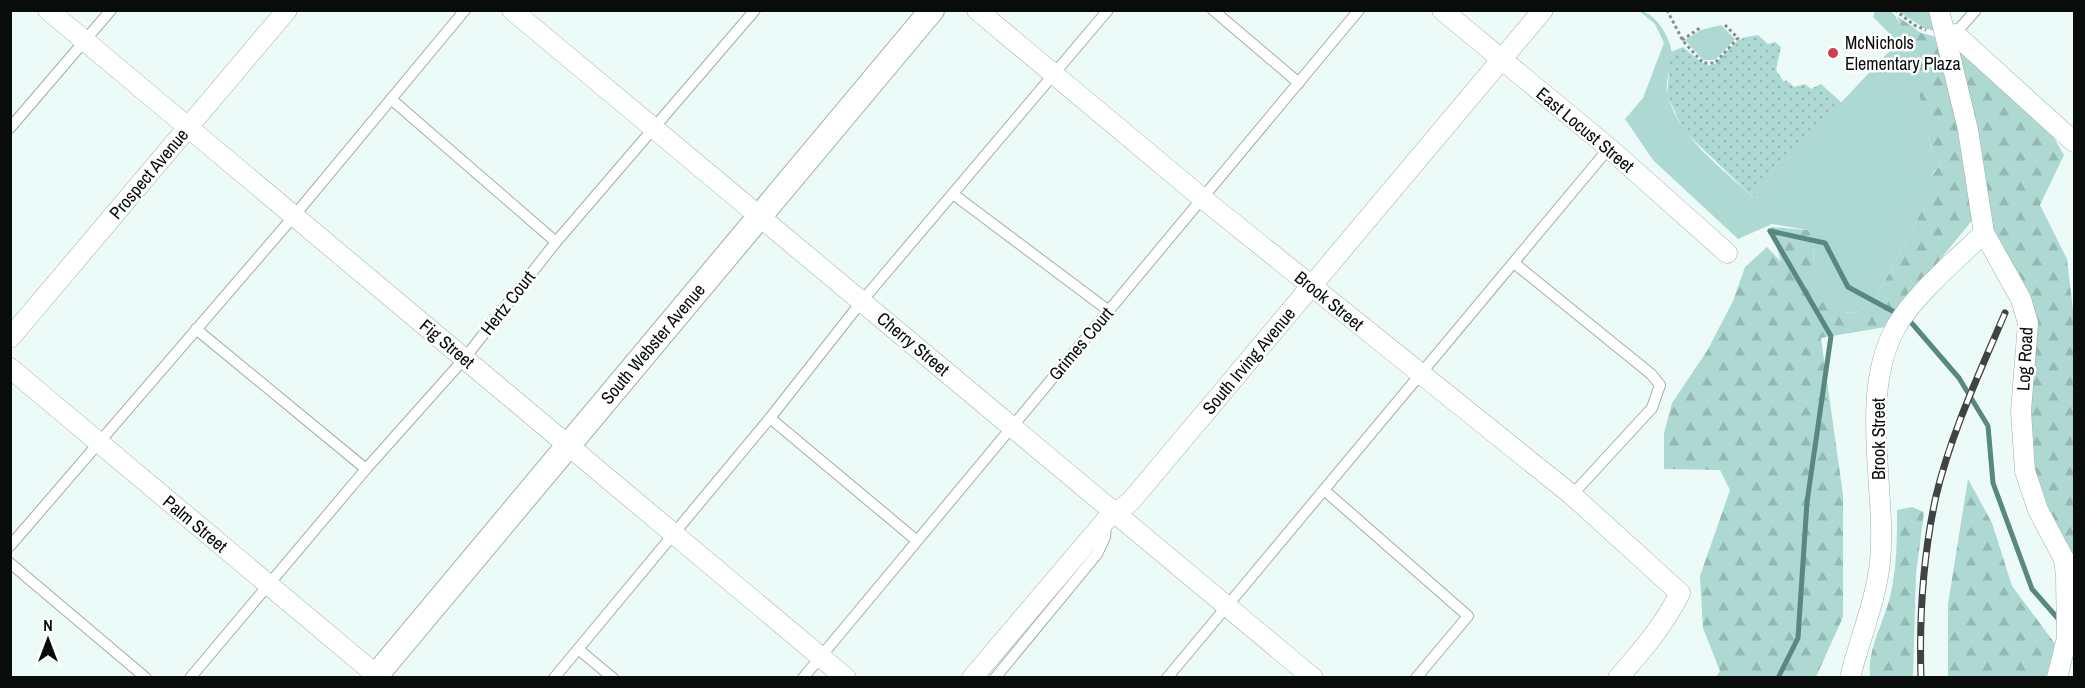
<svg xmlns="http://www.w3.org/2000/svg" width="2085" height="688" font-family="'Archivo Narrow',sans-serif">
	<style>
		.grass { fill: #add9d2 }
		.forest { fill: url(#forest-firs) }
		.park { fill: url(#park-dots) }
		.lines { fill: none; stroke-linecap: round; stroke-linejoin: round }
		.stream { stroke: #588880; stroke-width: 5 }
		.service-casing { stroke: #a0aeab; stroke-width: 12 }
		.minor-casing { stroke: #a0aeab; stroke-width: 21 }
		.tertiary-casing { stroke: #a0aeab; stroke-width: 26 }
		.path { stroke: #848f8d; stroke-width: 3; stroke-dasharray: 3 3; stroke-linecap: butt }
		.service { stroke: #fff; stroke-width: 10 }
		.minor { stroke: #fff; stroke-width: 20 }
		.tertiary { stroke: #fff; stroke-width: 24 }
		.rail-casing { stroke: #3d4443; stroke-width: 7 }
		.rail { stroke: #fff; stroke-width: 4.5; stroke-dasharray: 14; stroke-linecap: butt }
		.poi-dot { fill: #ce3e4e; stroke: #fff; stroke-width: 2 }
		.labels { text-anchor: middle; stroke-width: 5; stroke-linejoin: round; paint-order: stroke }
		.poi-label { font-size: 18px; fill: #080d0c; stroke: #fff; text-anchor: start }
		.street-label { font-size: 18px; fill: #080d0c; stroke: #fff }
	</style>
	<defs>
		<pattern id="forest-firs" width="22" height="20" patternUnits="userSpaceOnUse" patternTransform="scale(1.5)"><rect width="22" height="20" fill="#add9d2"/><path d="M5 1l3.5 6h-7zM16 11l3.5 6h-7z" fill="#93b9b3"/></pattern>
		<pattern id="park-dots" width="8" height="8" patternUnits="userSpaceOnUse" patternTransform="scale(1.5)"><rect width="8" height="8" fill="#add9d2"/><path d="M2 2h.1M6 6h.1" fill="none" stroke="#93b9b3" stroke-width="1.8" stroke-linecap="round"/></pattern>
	</defs>
	<rect width="100%" height="100%" fill="#ecfbf8"/>
	<g class="grass">
		<path d="M1639 11C1655 11 1672 40 1672 55 1671 68 1664 84 1668 96 1679 138 1723 169 1753 197L1769 178 1776 164 1787 160 1898 42 1873 17 1875 11H1891C1911 29 1925 121 1932 151L1941 164 1932 174 1924 207 1876 298 1856 313 1843 312 1834 301H1827L1813 265 1814 246 1809 230 1772 224 1738 239 1653 160 1625 119 1643 98 1664 43 1655 24Z"/>
		<polygon points="1898,11 1937,11 1942,33 1924,28"/>
		<polygon points="1721,25 1735,39 1715,60 1703,60 1685,40 1701,30"/>
	</g>
	<g class="forest">
		<polygon points="1897,16 1921,33 1945,39 1974,218 1885,327 1821,338 1843,495 1843,617 1816,677 1716,677 1720,671 1703,628 1700,576 1730,490 1720,470 1664,469 1664,433 1672,403 1707,351 1733,301 1745,267 1767,247 1781,262 1771,227 1809,230 1814,246 1813,265 1827,300 1834,301 1843,312 1856,313 1876,298 1924,207 1927,181 1941,164 1932,151 1909,49"/>
		<polygon points="1955,39 2043,119 2064,155 2040,205 2067,259 2074,319 2074,558 2066,556 2032,476 2024,430 2033,353 1992,234"/>
		<polygon points="1968,479 1992,523 2012,586 2056,645 2046,677 1948,678 1948,604"/>
		<path d="M1912 507 1924 512 1916 574 1913 677H1870C1867 648 1885 621 1891 593 1897 565 1897 538 1897 510Z"/>
	</g>
	<path class="park" d="M1758 35 1768 44 1775 42 1781 47 1776 70 1784 82 1786 80 1794 87 1805 84 1811 89 1821 84 1842 103 1787 160 1776 164 1769 178 1753 197 1684 131 1667 95 1671 52 1683 47C1720 80 1710 62 1739 40 1744 37 1752 36 1758 35Z"/>
	<g class="lines">
		<g class="stream">
			<polyline points="1770,231 1825,243 1848,287 1909,320 1959,378 1988,426 1993,483 2032,589 2061,622"/>
			<polyline points="1770,231 1831,336 1807,502 1798,638 1778,678"/>
		</g>
		<g class="service-casing">
			<g id="service">
				<polyline points="1213,10 1299,83"/>
				<polyline points="1952,37 1976,10"/>
				<polyline points="391,99 556,242"/>
				<polyline points="10,128 111,10"/>
				<polyline points="953,194 1109,311"/>
				<polyline points="1514,263 1651,374 1660,385 1652,408 1572,495"/>
				<polyline points="196,329 366,469"/>
				<polyline points="770,418 916,540"/>
				<polyline points="1324,490 1468,616 1416,678"/>
				<polyline points="10,546 294,216 465,10"/>
				<polyline points="10,563 146,678"/>
				<polyline points="578,649 613,678"/>
				<polyline points="190,678 366,469 464,359 556,242 755,10"/>
				<polyline points="554,678 770,418 862,301 1108,10"/>
				<polyline points="803,678 1359,10"/>
				<polyline points="995,678 1097,554 1105,537 1106,524"/>
				<polyline points="1167,678 1609,148"/>
			</g>
		</g>
		<g class="minor-casing">
			<g id="minor">
				<polyline points="48,10 846,678"/>
				<polyline points="512,10 1313,678"/>
				<path d="M977 10 1202 198 1572 495 1680 593C1664 625 1642 651 1618 678"/>
				<polyline points="1442,10 1609,148 1727,253"/>
				<polyline points="1939,10 1968,130 1984,233 2021,299 2028,323 2021,411 2025,471 2038,510 2064,559 2066,576 2067,638 2057,678"/>
				<polyline points="1955,34 2074,142"/>
				<polyline points="10,338 287,10"/>
				<polyline points="10,368 380,678"/>
				<polyline points="972,678 1106,520 1131,501 1543,10"/>
				<path d="M1850 678C1859 640 1876 601 1880 562 1887 489 1858 395 1896 327 1914 295 1957 259 1984 233"/>
			</g>
		</g>
		<g class="tertiary-casing">
			<polyline id="tertiary" points="374,678 932,10"/>
		</g>
		<g class="path">
			<polyline points="1667,10 1683,41 1703,63 1715,63 1738,38 1724,24"/>
			<polyline points="1895,10 1914,25 1926,30"/>
			<polyline points="1682,40 1700,28"/>
		</g>
		<use href="#service" class="service"/>
		<use href="#minor" class="minor"/>
		<use href="#tertiary" class="tertiary"/>
		<g class="rail-casing">
			<path id="rail" d="M1921 678C1919 617 1923 556 1936 496 1951 433 1980 372 2005 313"/>
		</g>
		<use href="#rail" class="rail"/>
	</g>
	<circle class="poi-dot" cx="1833" cy="53" r="6"/>
	<g class="labels">
		<g class="poi-label">
			<text x="1845" y="49">McNichols<tspan x="1845" dy="21">Elementary Plaza</tspan></text>
		</g>
		<g class="street-label">
			<text transform="translate(1585 130) rotate(40)" y="6">East Locust Street</text>
			<text transform="translate(149 174) rotate(-50)" y="6">Prospect Avenue</text>
			<text transform="translate(1329 301) rotate(39)" y="6">Brook Street</text>
			<text transform="translate(508 303) rotate(-52)" y="6">Hertz Court</text>
			<text transform="translate(447 344) rotate(40)" y="6">Fig Street</text>
			<text transform="translate(653 344) rotate(-50)" y="6">South Webster Avenue</text>
			<text transform="translate(913 344) rotate(40)" y="6">Cherry Street</text>
			<text transform="translate(1081 344) rotate(-50)" y="6">Grimes Court</text>
			<text transform="translate(2025 359) rotate(-87)" y="6">Log Road</text>
			<text transform="translate(1249 361) rotate(-50)" y="6">South Irving Avenue</text>
			<text transform="translate(1879 439) rotate(-90)" y="6">Brook Street</text>
			<text transform="translate(195 524) rotate(40)" y="6">Palm Street</text>
		</g>
	</g>
	<rect width="2085" height="688" fill="none" stroke="#080d0c" stroke-width="24"/>
	<g transform="translate(48 640)" stroke="#ffffff" stroke-width="4.5" paint-order="stroke">
	<path d="M0-4.5L10 22L0 15L-10 22Z" fill="#080d0c"/>
	<text y="-9" font-size="16" font-weight="bold" text-anchor="middle" fill="#080d0c">N</text>
	</g>
</svg>
